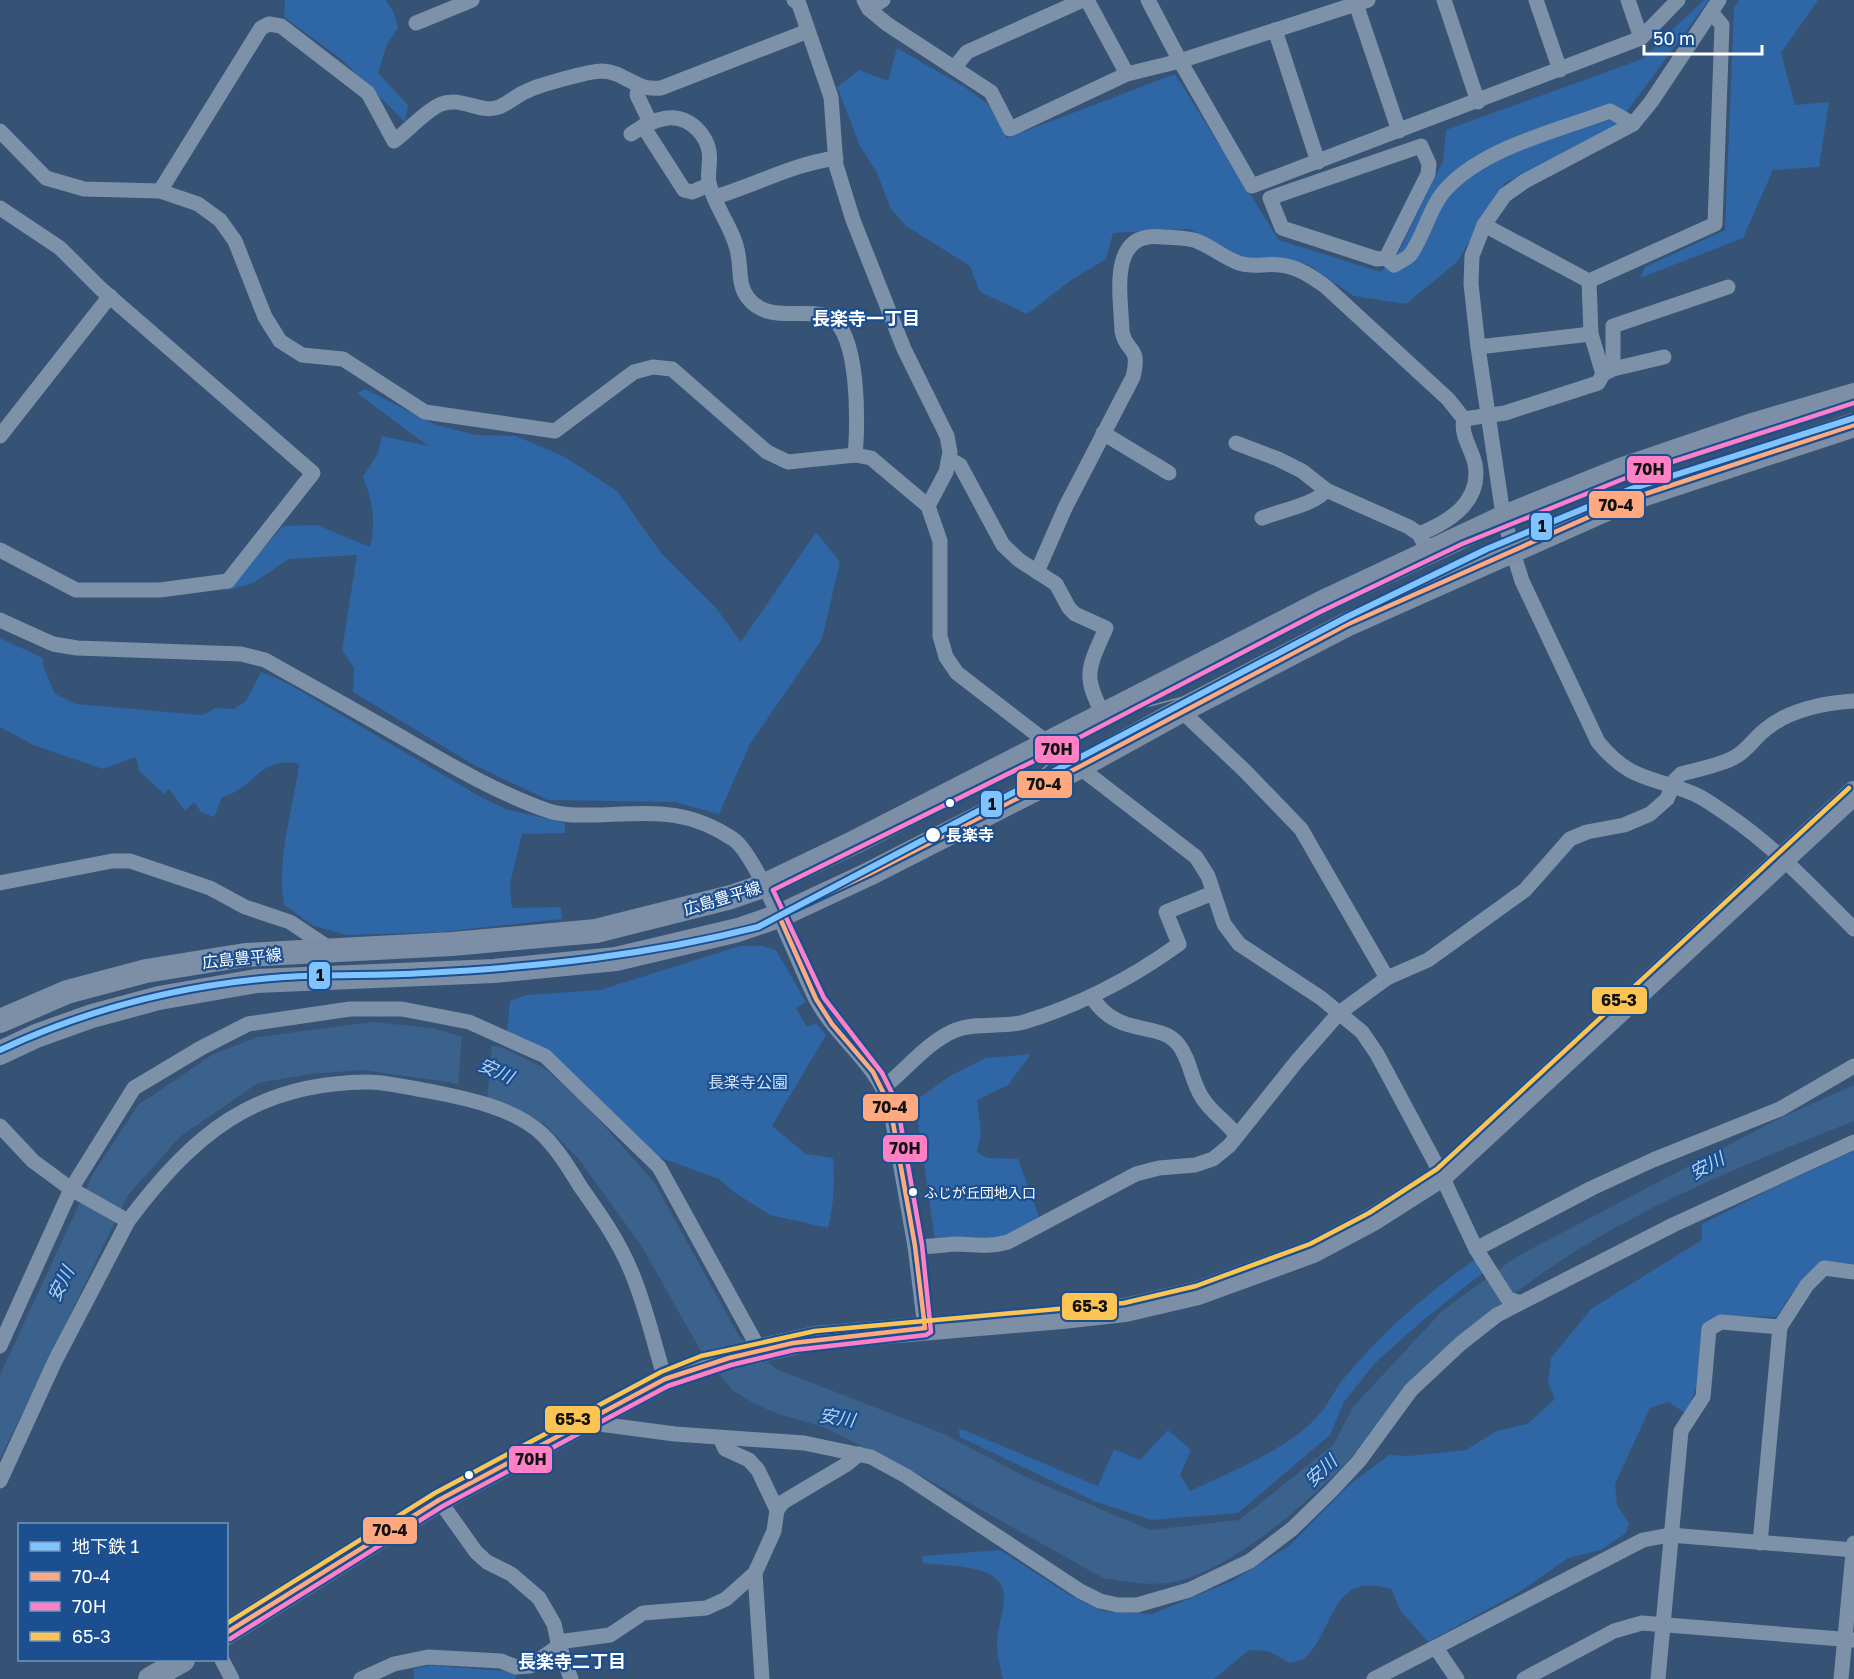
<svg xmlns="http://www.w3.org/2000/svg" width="1854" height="1679" font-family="'Golos Text','Noto Sans JP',sans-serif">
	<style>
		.green { fill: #2f66a5 }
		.water { fill: #3b618d }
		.pier { fill: #365274 }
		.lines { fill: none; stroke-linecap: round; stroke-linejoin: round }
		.minor { stroke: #7d92a8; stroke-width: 15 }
		.primary { stroke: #7d8ea7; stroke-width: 24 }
		.tram { stroke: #7e92a7; stroke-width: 1.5 }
		.bus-1-casing { stroke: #1b4f8f; stroke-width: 9 }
		.bus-2-casing { stroke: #1b4f8f; stroke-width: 9 }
		.bus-3-casing { stroke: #1b4f8f; stroke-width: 9 }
		.bus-1 { stroke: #ffa980; stroke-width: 4.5 }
		.bus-2 { stroke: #ff80c5; stroke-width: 4.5 }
		.bus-3 { stroke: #fcc553; stroke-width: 4.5 }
		.metro-1-casing { stroke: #1b4f8f; stroke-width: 10 }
		.metro-1 { stroke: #80c4ff; stroke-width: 6 }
		.bus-dot { fill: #fff; stroke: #1b4f8f; stroke-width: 2 }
		.labels { text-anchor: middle; stroke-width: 4.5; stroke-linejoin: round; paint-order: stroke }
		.bus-label { font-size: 14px; fill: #fff; stroke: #1b4f8f; text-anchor: start }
		.stop-label { font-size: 16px; font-weight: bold; fill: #fff; stroke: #1b4f8f; text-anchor: start }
		.street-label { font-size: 16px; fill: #fff; stroke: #1b4f8f }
		.park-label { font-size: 16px; fill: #cfe3fa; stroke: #1b4f8f }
		.neighbourhood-label { font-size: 18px; font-weight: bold; fill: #fff; stroke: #1b4f8f }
		.water-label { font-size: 18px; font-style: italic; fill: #b5d3f5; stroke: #1b4f8f }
		.line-badge { stroke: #1b4f8f; stroke-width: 2 }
		.pale-badge-label { font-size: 16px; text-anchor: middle; font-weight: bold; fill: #111 }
	</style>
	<rect width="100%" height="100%" fill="#365274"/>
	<g class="green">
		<polygon points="285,0 386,0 394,13 398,28 387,44 378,73 408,105 405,122 341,59 284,17"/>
		<polygon points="1704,0 1709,0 1617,125 1505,183 1457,262 1406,304 1354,296 1307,264 1245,258 1189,229 1113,233 1106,259 1070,281 1027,314 980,292 970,266 906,226 891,209 877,173 860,146 837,87 859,70 888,81 897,48 963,86 988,104 1007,138 1175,74 1279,240 1381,272 1399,251 1443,161 1446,130 1642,59"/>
		<polygon points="1739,0 1818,0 1781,53 1795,105 1829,102 1819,167 1773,170 1743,238 1640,278 1645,267 1725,230 1734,8"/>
		<path d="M365 389 436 425 476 435 516 436 565 457 617 491 661 553 716 608 741 642 816 532 840 562 822 639 750 744 719 814 674 802 548 800 474 765 353 692 354 668 342 650 357 555 289 559 253 583 225 591 283 526 317 525 370 547C376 522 373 502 363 477L378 453 382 436 428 446 357 393Z"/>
		<path d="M0 638 43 658 44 668 55 694 76 704 202 715 216 708 234 709 246 701 261 672 287 683 479 796 506 809 565 823V833L522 834 510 884 512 908 561 907 562 919 441 932 347 935 314 926 284 905C276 857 293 811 299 764 260 755 253 790 222 797L214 817 201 812 194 802 185 811 169 789 164 794 139 771 136 757 103 769 33 745 0 727Z"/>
		<path d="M740 946H762L776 950 806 1002 796 1008 807 1027 816 1023 826 1035 772 1126 806 1154 833 1158C835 1182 834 1205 828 1228L770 1215 734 1192 719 1179 656 1156 507 1032 510 1001 526 995 600 990Z"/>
		<polygon points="1031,1054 1008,1085 977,1100 981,1133 977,1152 987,1158 1018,1159 1039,1217 1011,1234 992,1239 969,1237 935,1240 915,1101 950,1076 985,1058"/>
		<path d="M1854 1151V1264L1825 1261C1804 1276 1790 1294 1777 1317L1721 1316 1687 1414 1668 1402 1650 1408 1615 1484 1617 1505 1629 1523 1626 1533 1601 1550 1568 1558 1521 1591 1428 1642 1401 1611 1391 1589C1332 1571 1336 1625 1307 1656 1303 1660 1296 1661 1290 1663L1268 1651 1249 1650 1214 1679H1003C1000 1667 997 1654 997 1642 999 1610 1021 1581 975 1569 958 1565 940 1565 923 1563L922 1556 1000 1550 1073 1597 1104 1611 1152 1614 1232 1581 1289 1546 1349 1485 1389 1455 1408 1456 1466 1450 1496 1431 1527 1424 1555 1399 1548 1383 1551 1358 1591 1309 1702 1240V1224L1779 1185Z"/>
		<path d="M1476 1259 1485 1271 1421 1322 1375 1363 1344 1402 1330 1435 1238 1513 1152 1520 1096 1502 960 1437 959 1428 1098 1486 1114 1449 1140 1460 1168 1430 1191 1450 1180 1475 1190 1491C1230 1472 1286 1450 1316 1418 1327 1407 1334 1390 1345 1377 1385 1330 1425 1294 1476 1259Z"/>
		<polygon points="430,1665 516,1672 516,1679 414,1679 413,1669"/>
	</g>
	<path class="water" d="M373 1022 432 1028 508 1050 544 1068 584 1103 654 1182 739 1336 776 1369 944 1434 1028 1478 1150 1530 1239 1520 1333 1445 1353 1407 1443 1310 1516 1257 1776 1120 1854 1085V1121C1746 1164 1636 1207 1540 1275 1494 1309 1445 1342 1407 1385 1389 1405 1375 1430 1358 1450 1318 1495 1238 1565 1179 1581 1155 1587 1127 1582 1103 1578L923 1477 823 1427 778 1414 755 1404 732 1390 702 1353 642 1247 579 1159 543 1123 454 1083 363 1070 310 1074 258 1083 181 1136 128 1195 0 1459V1375L94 1172 138 1105 212 1055 257 1037Z"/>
	<polygon class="pier" points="462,1033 492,1042 487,1101 458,1088"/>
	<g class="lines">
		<g class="minor">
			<polyline points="794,0 799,4 831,97 836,165 853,220 904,349 947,436 950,452 946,472 928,506"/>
			<polyline points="864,0 869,9 887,24 991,92 1010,129 1127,74 1180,61 1368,0"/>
			<polyline points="1087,0 1127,74"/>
			<polyline points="1148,0 1180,61 1252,186 1641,38 1678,0"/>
			<polyline points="1444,0 1478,102"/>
			<polyline points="1536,0 1560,70"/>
			<polyline points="1628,0 1641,38"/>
			<path d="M1719 0 1651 102 1633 124 1525 181 1505 195 1484 225 1472 256 1471 284 1478 347 1502 508 1512 549 1522 581 1598 742C1630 781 1650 776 1692 793 1705 798 1717 808 1728 815 1775 847 1814 889 1854 929"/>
			<polyline points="1356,4 1399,131"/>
			<polyline points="869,9 883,0"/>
			<polyline points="416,23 472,0"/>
			<polyline points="1275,30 1318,162"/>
			<polyline points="954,68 967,52 1083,0"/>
			<polyline points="639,86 637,95 650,122"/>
			<polyline points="643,126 684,190 692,192 709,185"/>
			<polyline points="0,131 46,178 84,189 160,191 198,204 220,220 235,241 265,317 280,341 302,355 343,359 425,412 555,431 634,372 653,367 672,369 767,452 788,462 855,455 871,458 928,506 940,541 940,636 946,657 957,673 1196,857 1208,876 1224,924 1239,944 1321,998 1362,1032 1377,1054 1438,1168 1476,1249 1508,1299 1518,1302"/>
			<path d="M631 134C653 119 678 108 699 131 704 137 708 144 709 151 711 162 707 173 709 183 715 208 734 229 738 254 741 269 738 286 748 298 768 324 804 307 829 317 860 330 858 427 855 455"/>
			<path d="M160 191 261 28 269 24 281 26 368 93 394 141C409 130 425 111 441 104 462 96 479 114 499 107 509 103 517 95 527 91 539 85 589 71 602 71 626 72 634 91 661 88L808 31"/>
			<path d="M715 197C756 185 793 164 836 158"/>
			<polyline points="0,208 60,248 101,289 313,473 228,581 160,590 76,590 0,550"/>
			<path d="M1386 258 1428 174 1429 164 1421 146 1270 198 1282 228 1377 259 1386 258 1394 265C1399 262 1406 259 1410 255 1425 235 1429 206 1448 187 1486 147 1559 130 1610 111L1633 124"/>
			<polyline points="1589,281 1715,224 1722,25 1711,12"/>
			<polyline points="1478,347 1591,334"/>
			<polyline points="1613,369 1664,357"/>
			<polyline points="1603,374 1613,369 1613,326 1728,287"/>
			<polyline points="1103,433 1169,473"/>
			<polyline points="0,436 110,296"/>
			<polyline points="1236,443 1278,459 1302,471 1326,490 1409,527 1419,534 1424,543"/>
			<path d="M949 459 960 465 1003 545 1019 560 1056 584 1069 608 1075 614 1106 628C1088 669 1082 675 1104 716"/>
			<path d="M1262 518C1279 511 1317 504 1326 490"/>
			<path d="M1419 534C1449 522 1482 502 1475 464 1472 449 1460 435 1464 419L1505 413 1598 383 1603 374 1591 334 1589 281 1484 225"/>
			<path d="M1037 572 1065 508 1133 377C1141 344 1126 354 1122 331 1121 295 1107 230 1163 237 1174 238 1189 237 1199 242 1213 248 1225 258 1239 263 1253 268 1266 263 1280 265 1298 267 1311 276 1325 286L1448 399 1464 419"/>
			<path d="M0 620 53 644 77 648 241 654 265 660C304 682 344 704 384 727 437 757 491 791 549 811 563 816 583 815 598 815 652 813 686 808 733 839 757 854 800 968 816 999 837 1039 876 1062 890 1106L915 1246 925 1328"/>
			<polyline points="1184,709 1189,718 1244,770 1301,829 1387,978"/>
			<polyline points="0,883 112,861 130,861 210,888 245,907 290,922 332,950"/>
			<path d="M1092 997C1118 1039 1158 1020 1178 1044 1191 1060 1191 1082 1203 1099 1212 1113 1227 1122 1237 1136"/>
			<path d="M884 1087C907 1069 928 1041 956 1030 977 1022 1002 1028 1024 1022 1080 1005 1132 978 1179 944L1166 912 1213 893"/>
			<path d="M0 1126 33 1161 71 1189 128 1221C193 1135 253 1083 367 1082 389 1082 413 1089 434 1092 470 1099 516 1109 543 1135 558 1150 569 1168 580 1186 599 1213 619 1241 631 1271 646 1306 654 1344 665 1379"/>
			<path d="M915 1246C931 1248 944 1244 959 1244 977 1245 991 1247 1008 1242L1136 1174 1159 1168 1195 1165 1213 1159 1229 1146 1297 1061 1339 1013 1387 978 1428 960 1525 890 1570 839 1587 832 1624 825 1650 814 1667 799 1675 780 1681 774C1698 769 1719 766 1735 757 1748 750 1754 738 1766 729 1789 710 1825 703 1854 701"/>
			<polyline points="1476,1249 1592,1188 1653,1160 1780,1109 1854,1066"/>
			<polyline points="0,1346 71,1189 134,1088 201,1048 248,1024 350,1009 402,1009 469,1022 545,1056 659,1167 759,1349"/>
			<polyline points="584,1422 675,1434 804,1443 871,1457 906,1476 1080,1591 1100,1601 1118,1605 1137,1605 1189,1590 1250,1561 1292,1529 1331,1491 1359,1461 1411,1390 1460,1344 1497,1315 1673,1225 1854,1142"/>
			<polyline points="720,1438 725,1449 749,1460 758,1470 777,1510 774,1531 755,1573 762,1679"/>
			<polyline points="0,1481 55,1361 128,1221"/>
			<polyline points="777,1510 783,1502 847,1464 859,1454"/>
			<polyline points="1760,1543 1780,1327"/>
			<polyline points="1436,1648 1457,1679"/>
			<polyline points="222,1660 232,1679"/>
			<polyline points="361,1679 394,1664 428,1657 501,1661 516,1667 530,1666 556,1648 558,1642 554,1624 539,1598 511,1574 487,1562 476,1552 439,1500"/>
			<polyline points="571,1679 558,1642 610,1635 643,1613 706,1608 726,1599 755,1573"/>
			<polyline points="1374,1679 1643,1540 1670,1535 1854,1550"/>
			<polyline points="1524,1679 1614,1631 1642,1623 1854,1640"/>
			<polyline points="1658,1679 1681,1431 1703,1397 1709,1329 1721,1322 1780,1327 1807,1285 1824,1268 1854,1272"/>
			<polyline points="1841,1679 1854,1543"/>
		</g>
		<g class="primary">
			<polyline points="0,1021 67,992 146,971 245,955 452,944 596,931 731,897 763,886 855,842 1327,600 1504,517 1620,470 1749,426 1854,395"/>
			<polyline points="0,1053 36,1036 92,1016 159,998 256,981 494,971 616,959 738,930 779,916 869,874 1079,767 1184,709 1346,625 1627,500 1854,425"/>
			<polyline points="226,1633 439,1500 665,1379 704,1363 816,1338 1062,1317 1125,1310 1198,1293 1313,1251 1373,1219 1442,1175 1854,793"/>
			<polyline points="150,1679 183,1660"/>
		</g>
		<g class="tram">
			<polyline points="1135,710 1209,690"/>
			<polyline points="1015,793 1077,739"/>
		</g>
		<g class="bus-1-casing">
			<g id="bus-1">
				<polyline points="779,916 869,874 1079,767 1346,625 1627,500 1854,425"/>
				<polyline points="779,916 816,999 832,1024 873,1072 890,1106 915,1246 925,1328"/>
				<polyline points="226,1633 439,1500 665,1379 729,1358 793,1343 925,1328"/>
			</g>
		</g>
		<g class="bus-2-casing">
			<polyline id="bus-2" points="230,1639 443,1506 668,1386 731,1365 794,1350 926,1335 931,1332 922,1245 897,1103 882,1073 824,998 773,890 1042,757 1320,612 1462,544 1638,473 1854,403"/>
		</g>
		<g class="bus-3-casing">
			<polyline id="bus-3" points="226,1624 435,1493 661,1372 701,1356 815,1331 1124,1303 1196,1286 1310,1244 1369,1213 1437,1169 1849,788"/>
		</g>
		<use href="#bus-1" class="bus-1"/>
		<use href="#bus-2" class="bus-2"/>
		<use href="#bus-3" class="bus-3"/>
		<g class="metro-1-casing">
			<path id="metro-1" d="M0 1050C90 1008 185 984 284 977 331 974 378 976 425 973 538 967 649 955 758 927L1347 617 1487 549 1631 489 1854 418"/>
		</g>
		<use href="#metro-1" class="metro-1"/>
	</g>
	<g class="bus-dot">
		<circle cx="950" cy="803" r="5"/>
		<circle cx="933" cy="835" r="8"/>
		<circle cx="913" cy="1192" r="5"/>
		<circle cx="469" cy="1475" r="5"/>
	</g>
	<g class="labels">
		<g class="bus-label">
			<text x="924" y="1198">ふじが丘団地入口</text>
		</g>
		<g class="stop-label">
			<text x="946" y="841">長楽寺</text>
		</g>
		<g class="street-label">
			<text transform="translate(722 898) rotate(-17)" y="6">広島豊平線</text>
			<text transform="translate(242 958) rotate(-6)" y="6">広島豊平線</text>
		</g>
		<g class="park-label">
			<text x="748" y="1088">長楽寺公園</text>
		</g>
		<g class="neighbourhood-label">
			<text x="866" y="325">長楽寺一丁目</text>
			<text x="572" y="1668">長楽寺二丁目</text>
		</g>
		<g class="water-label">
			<text transform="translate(496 1071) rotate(24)" y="6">安川</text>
			<text transform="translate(1707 1166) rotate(-28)" y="6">安川</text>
			<text transform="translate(61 1284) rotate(-63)" y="6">安川</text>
			<text transform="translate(837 1418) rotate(9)" y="6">安川</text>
			<text transform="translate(1321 1471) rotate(-43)" y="6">安川</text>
		</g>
	</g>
	<g class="line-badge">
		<rect x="1626" y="455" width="46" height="29" rx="6" fill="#ff80c5"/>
		<rect x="1588" y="490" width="57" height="29" rx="6" fill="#ffa980"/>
		<rect x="1530" y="512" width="23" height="29" rx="6" fill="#80c4ff"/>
		<rect x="1034" y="735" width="46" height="29" rx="6" fill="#ff80c5"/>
		<rect x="1016" y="770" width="57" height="29" rx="6" fill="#ffa980"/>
		<rect x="980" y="790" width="23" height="28" rx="6" fill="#80c4ff"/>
		<rect x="308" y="961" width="23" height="29" rx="6" fill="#80c4ff"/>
		<rect x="1591" y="986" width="57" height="29" rx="6" fill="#fcc553"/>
		<rect x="862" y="1093" width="57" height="29" rx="6" fill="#ffa980"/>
		<rect x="882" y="1134" width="46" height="29" rx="6" fill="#ff80c5"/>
		<rect x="1061" y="1292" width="57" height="29" rx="6" fill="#fcc553"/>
		<rect x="544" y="1405" width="57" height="29" rx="6" fill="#fcc553"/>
		<rect x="508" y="1445" width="45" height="29" rx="6" fill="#ff80c5"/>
		<rect x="362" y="1516" width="56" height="29" rx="6" fill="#ffa980"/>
	</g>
	<g class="pale-badge-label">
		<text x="1649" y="475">70H</text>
		<text x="1616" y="511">70-4</text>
		<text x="1542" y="532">1</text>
		<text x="1057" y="755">70H</text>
		<text x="1044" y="790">70-4</text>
		<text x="992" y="810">1</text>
		<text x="320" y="981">1</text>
		<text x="1619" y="1006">65-3</text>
		<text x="890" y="1113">70-4</text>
		<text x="905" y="1154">70H</text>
		<text x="1090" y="1312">65-3</text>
		<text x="573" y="1425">65-3</text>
		<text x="531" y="1465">70H</text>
		<text x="390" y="1536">70-4</text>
	</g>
	<rect x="18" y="1523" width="210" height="138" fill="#1b4f8f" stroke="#7695bc" stroke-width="1.5"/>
	<rect x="30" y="1542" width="30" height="9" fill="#80c4ff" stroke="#7695bc" stroke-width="1.5"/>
	<text x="72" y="1553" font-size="18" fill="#ffffff">地下鉄 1</text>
	<rect x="30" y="1572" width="30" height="9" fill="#ffa980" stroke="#7695bc" stroke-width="1.5"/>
	<text x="72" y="1583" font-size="18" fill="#ffffff">70-4</text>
	<rect x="30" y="1602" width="30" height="9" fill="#ff80c5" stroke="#7695bc" stroke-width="1.5"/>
	<text x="72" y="1613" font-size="18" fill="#ffffff">70H</text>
	<rect x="30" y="1632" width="30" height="9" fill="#fcc553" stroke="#7695bc" stroke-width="1.5"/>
	<text x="72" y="1643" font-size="18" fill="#ffffff">65-3</text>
	<path d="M1644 45v9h118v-9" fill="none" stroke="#ffffff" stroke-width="3"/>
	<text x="1653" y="45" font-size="18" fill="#ffffff" stroke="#1b4f8f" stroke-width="4.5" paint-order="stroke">50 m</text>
</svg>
